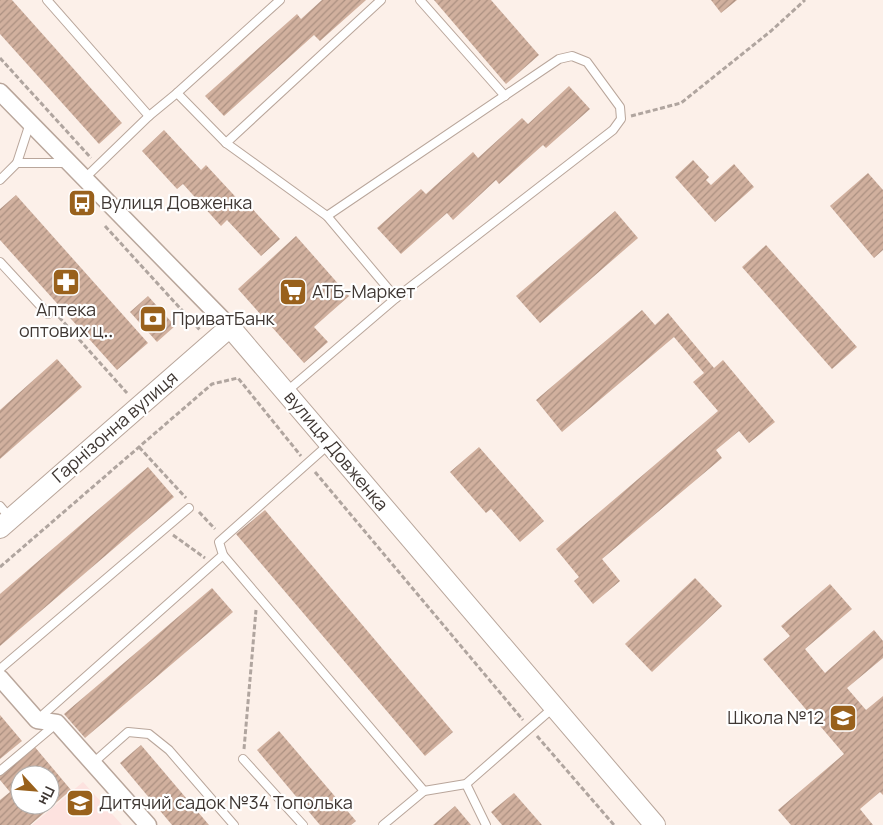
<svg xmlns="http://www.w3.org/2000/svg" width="883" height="825" font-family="Manrope,sans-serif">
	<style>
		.education { fill: #fde2df }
		.building { fill: url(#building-hatch); fill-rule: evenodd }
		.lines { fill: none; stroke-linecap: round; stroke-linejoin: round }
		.service-casing { stroke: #b9a69b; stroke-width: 10 }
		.minor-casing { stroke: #b9a69b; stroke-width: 19 }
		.tertiary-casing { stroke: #b9a69b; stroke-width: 22 }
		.path { stroke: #b0a59f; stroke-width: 3; stroke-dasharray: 5 2.5; stroke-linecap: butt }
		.service { stroke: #fff; stroke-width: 8 }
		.minor { stroke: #fff; stroke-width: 16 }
		.tertiary { stroke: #fff; stroke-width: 20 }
		.labels { text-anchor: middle; stroke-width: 4.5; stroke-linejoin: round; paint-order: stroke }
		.poi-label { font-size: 18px; fill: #3f3733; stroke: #fff; text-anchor: start }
		.street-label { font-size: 18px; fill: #3f3733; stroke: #fff }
	</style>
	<defs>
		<pattern id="building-hatch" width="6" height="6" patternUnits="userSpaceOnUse" patternTransform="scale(1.25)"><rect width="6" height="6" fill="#d1b09e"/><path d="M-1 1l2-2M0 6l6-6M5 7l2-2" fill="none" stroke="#ab9081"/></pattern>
	</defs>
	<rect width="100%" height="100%" fill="#fcf0e9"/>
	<polygon class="education" points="83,782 122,825 32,825"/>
	<g class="building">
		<polygon points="0,0 12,0 122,123 99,144 0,34"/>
		<polygon points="322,0 366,0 320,41 314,35 224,116 205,96 297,14 301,19"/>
		<polygon points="434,0 491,0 539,55 506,84"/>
		<polygon points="711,0 737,0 721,13"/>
		<polygon points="569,86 590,109 546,148 543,145 499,184 496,180 453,220 447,213 401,254 377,228 421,189 426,194 473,152 478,158 522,118 528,124"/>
		<polygon points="164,130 201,170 206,165 244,206 247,203 280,239 261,256 227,220 221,226 183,184 177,189 142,151"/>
		<polygon points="693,160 709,177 706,180 711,185 734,164 754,187 715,222 675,177"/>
		<polygon points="868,173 883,190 883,250 874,258 830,206"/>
		<polygon points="16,195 148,343 117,370 0,240 0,209"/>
		<polygon points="615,211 638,238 540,323 516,296"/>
		<polygon points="296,236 349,296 314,327 328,342 304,363 238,289"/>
		<polygon points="766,245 857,347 832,369 742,267"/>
		<polygon points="148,296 175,326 157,342 130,312"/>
		<polygon points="642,310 655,325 668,313 714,368 723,360 775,422 749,443 739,431 716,450 722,458 602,559 620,581 593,604 574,581 579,577 556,549 718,411 693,382 704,373 674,337 562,432 536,400"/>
		<polygon points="57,359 82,387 0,459 0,410"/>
		<polygon points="479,447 544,521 520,542 491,509 486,513 450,472"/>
		<polygon points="148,467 174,497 0,646 0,594"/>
		<polygon points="265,510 453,732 425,756 236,534"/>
		<polygon points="695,578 722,606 652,672 625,644"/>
		<polygon points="830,584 852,609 805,649 825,673 874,630 883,641 883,658 847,688 866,710 883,696 883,795 880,792 860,809 873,825 791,825 778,810 844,754 763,659 790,636 781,626"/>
		<polygon points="212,588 233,612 85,738 64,714"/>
		<polygon points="0,715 22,741 0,759"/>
		<polygon points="279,731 356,821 351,825 320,825 257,750"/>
		<polygon points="141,745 209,825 172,825 120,763"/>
		<path d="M34 746 71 790 30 825H0V800L10 792 0 780V775ZM20 775H50V805H20Z"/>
		<polygon points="514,793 542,825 502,825 491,812"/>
		<polygon points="455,806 471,825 433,825"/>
	</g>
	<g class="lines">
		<g class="service-casing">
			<g id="service">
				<polyline points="47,0 149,116"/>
				<polyline points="420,0 505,96"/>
				<polyline points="177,93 226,143 327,216 396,298"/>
				<polyline points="226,143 381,0"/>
				<polyline points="17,163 30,123"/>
				<polyline points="85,178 149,116 177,93 280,0"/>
				<polyline points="0,180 17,163 68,163"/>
				<polyline points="0,262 48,314"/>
				<polyline points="286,392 396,298 613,130 621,119 620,107 587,62 572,56 559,59 327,216"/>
				<polyline points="0,506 10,518"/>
				<polyline points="223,555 424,791"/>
				<polyline points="0,669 189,508"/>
				<polyline points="37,720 223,555 219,542 328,445"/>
				<polyline points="243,759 303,825"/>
				<polyline points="93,763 128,732 149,734 169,750 234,825"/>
				<polyline points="0,771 56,724"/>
				<polyline points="466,784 486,825"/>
				<polyline points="383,825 424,791 466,784 554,707"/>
			</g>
		</g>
		<g class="minor-casing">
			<g id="minor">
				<polyline points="0,92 230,327"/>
				<polyline points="0,678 37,720 57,723 148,825"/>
			</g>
		</g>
		<g class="tertiary-casing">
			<polyline id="tertiary" points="0,528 230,327 655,825"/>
		</g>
		<g class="path">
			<polyline points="0,58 91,158"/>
			<polyline points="631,116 681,103 771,31 805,0"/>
			<polyline points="105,226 200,330"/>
			<polyline points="59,317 127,393"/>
			<polyline points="139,447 186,498"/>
			<polyline points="315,472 523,720"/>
			<polyline points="199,512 215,529"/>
			<polyline points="173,535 205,558"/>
			<polyline points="0,567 212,384 238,378 301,456"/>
			<polyline points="537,736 614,825"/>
			<polyline points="244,749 256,610"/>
		</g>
		<use href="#service" class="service"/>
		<use href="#minor" class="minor"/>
		<use href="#tertiary" class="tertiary"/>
	</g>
	<defs>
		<g id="bus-square" transform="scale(1.4375)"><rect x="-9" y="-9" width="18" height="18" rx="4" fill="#99611c" stroke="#fff"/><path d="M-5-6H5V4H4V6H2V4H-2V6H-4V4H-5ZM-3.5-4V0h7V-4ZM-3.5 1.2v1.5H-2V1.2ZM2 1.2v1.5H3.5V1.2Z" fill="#fff"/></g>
		<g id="pharmacy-square" transform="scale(1.4375)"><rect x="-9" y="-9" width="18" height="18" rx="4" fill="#99611c" stroke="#fff"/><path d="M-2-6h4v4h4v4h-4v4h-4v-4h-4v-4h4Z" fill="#fff"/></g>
		<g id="supermarket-square" transform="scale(1.4375)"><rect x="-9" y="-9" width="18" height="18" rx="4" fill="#99611c" stroke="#fff"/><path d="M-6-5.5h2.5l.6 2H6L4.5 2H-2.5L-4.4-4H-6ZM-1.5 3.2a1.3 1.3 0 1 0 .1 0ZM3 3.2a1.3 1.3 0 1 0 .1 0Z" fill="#fff"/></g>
		<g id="bank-square" transform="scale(1.4375)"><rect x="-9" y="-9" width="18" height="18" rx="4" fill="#99611c" stroke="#fff"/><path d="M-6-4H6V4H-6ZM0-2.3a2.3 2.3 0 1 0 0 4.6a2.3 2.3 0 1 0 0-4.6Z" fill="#fff"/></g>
		<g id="school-square" transform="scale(1.4375)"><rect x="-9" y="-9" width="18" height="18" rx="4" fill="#99611c" stroke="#fff"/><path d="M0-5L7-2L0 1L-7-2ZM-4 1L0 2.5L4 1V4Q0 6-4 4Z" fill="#fff"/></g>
	</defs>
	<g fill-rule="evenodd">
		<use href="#bus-square" x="82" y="203"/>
		<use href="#pharmacy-square" x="66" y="282"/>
		<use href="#supermarket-square" x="293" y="292"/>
		<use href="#bank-square" x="153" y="319"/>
		<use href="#school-square" x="843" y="718"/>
		<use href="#school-square" x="80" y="803"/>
	</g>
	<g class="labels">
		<g class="poi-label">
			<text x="101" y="209">Вулиця Довженка</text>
			<text x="312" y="298">АТБ-Маркет</text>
			<text x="66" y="316" text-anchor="middle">Аптека<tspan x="66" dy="21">оптових ц‥</tspan></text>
			<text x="172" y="325">ПриватБанк</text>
			<text x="824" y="724" text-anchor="end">Школа №12</text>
			<text x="99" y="809">Дитячий садок №34 Тополька</text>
		</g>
		<g class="street-label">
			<text transform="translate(115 427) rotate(-41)" y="6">Гарнізонна вулиця</text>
			<text transform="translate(336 451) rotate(50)" y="6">вулиця Довженка</text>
		</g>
	</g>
	<g transform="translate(35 790) rotate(116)"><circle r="24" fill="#ffffff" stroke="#b2afad"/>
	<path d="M0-4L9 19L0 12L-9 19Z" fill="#99611c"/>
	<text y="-8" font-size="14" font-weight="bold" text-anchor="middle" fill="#3f3733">Пн</text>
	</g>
</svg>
